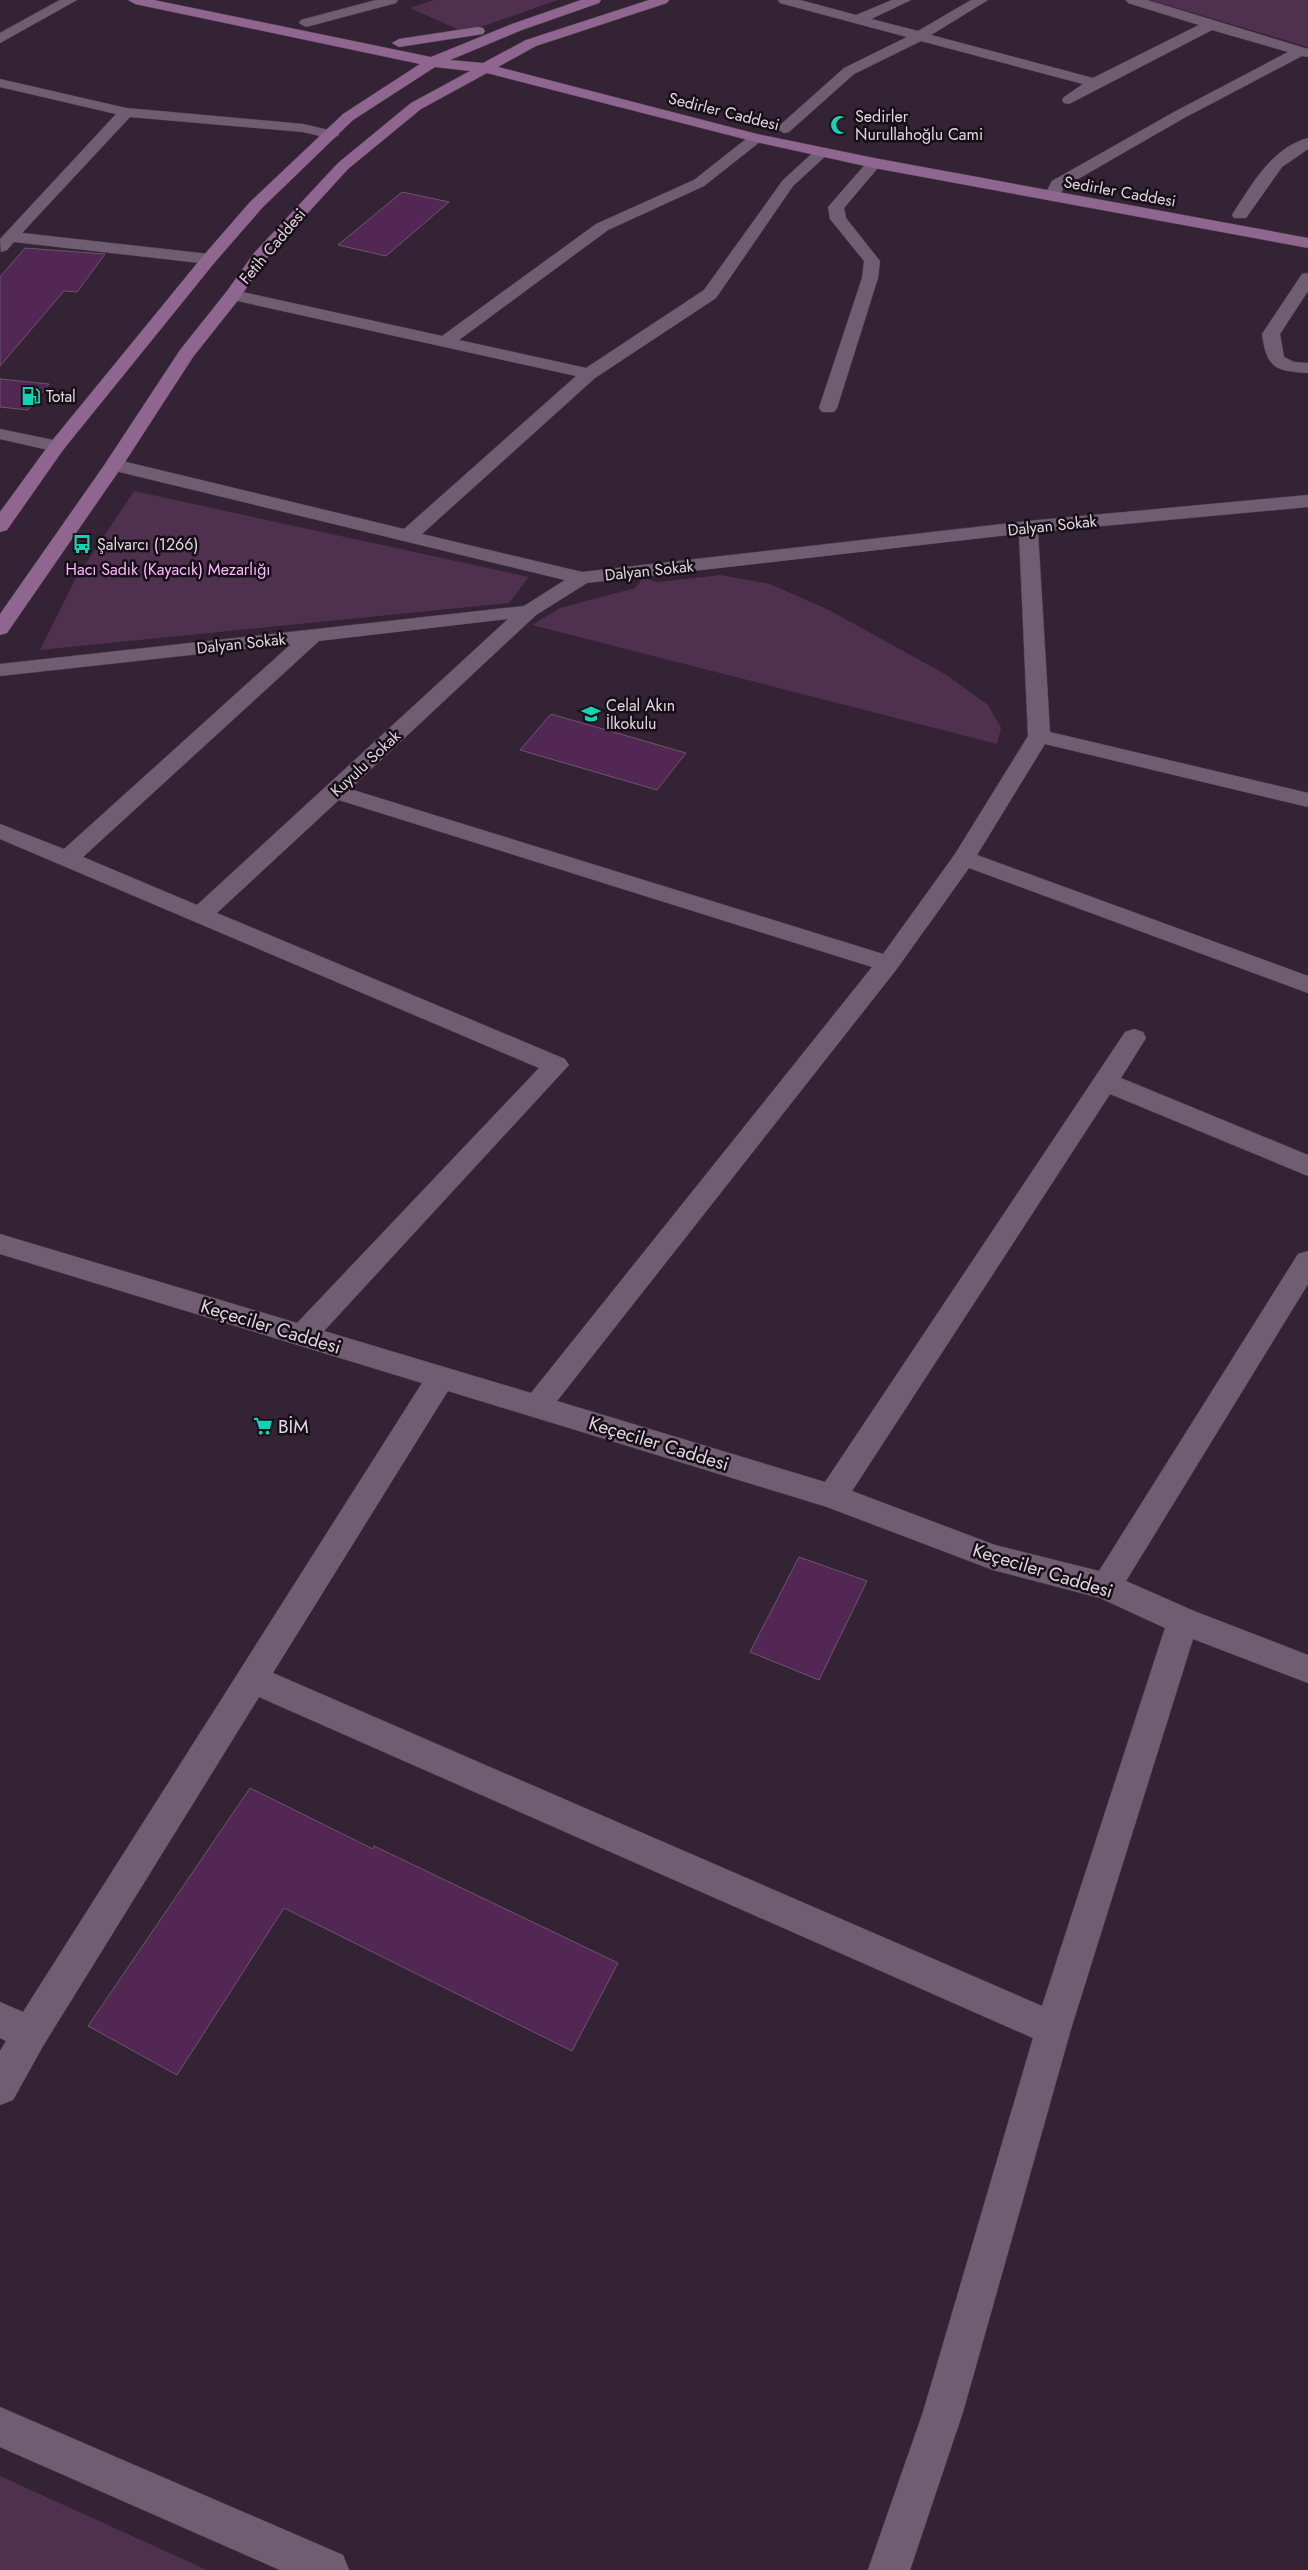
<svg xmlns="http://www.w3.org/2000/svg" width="1308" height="2570" font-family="Jost,sans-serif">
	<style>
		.green { fill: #4f304f }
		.building { fill: #522753; stroke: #6a576a }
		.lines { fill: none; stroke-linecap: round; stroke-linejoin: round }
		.minor-casing { stroke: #4e414e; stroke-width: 1 }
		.major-casing { stroke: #4e414e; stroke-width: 1 }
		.minor { fill: #715d71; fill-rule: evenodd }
		.major { fill: #8f668f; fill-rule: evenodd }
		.labels { text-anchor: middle; stroke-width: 5; stroke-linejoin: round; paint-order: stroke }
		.far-street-label { font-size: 16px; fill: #e1d6e0; stroke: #170f17 }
		.far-poi-label { font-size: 16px; fill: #e1d6e0; stroke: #170f17; text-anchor: start }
		.far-park-label { font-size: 16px; fill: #fdb7fe; stroke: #170f17 }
		.street-label { font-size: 19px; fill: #e1d6e0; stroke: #170f17 }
		.poi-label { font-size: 19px; fill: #e1d6e0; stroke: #170f17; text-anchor: start }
	</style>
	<rect width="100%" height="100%" fill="#342334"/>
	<g class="green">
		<polygon points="434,0 558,0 484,26 459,30 410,8"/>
		<polygon points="1150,0 1308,0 1308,47"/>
		<polygon points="134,491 529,577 509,603 40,650 75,580"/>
		<polygon points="721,575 770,584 829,610 945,674 988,705 1001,728 997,744 532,625 560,608 635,588 643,578 658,582"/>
		<polygon points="0,2476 207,2570 0,2570"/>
	</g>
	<g class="building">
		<polygon points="402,192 449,202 386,256 338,245"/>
		<polygon points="25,248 105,254 77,292 64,291 0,366 0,277"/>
		<polygon points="0,379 49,384 28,410 0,407"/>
		<polygon points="551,714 686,753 657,790 520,750"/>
		<polygon points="799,1557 867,1581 819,1680 750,1652"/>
		<polygon points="250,1788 373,1849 374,1846 618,1963 572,2051 284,1908 177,2075 88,2026"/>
	</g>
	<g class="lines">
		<g class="minor-casing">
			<g id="minor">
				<polygon points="60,0 77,0 0,43 0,33"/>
				<polygon points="376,0 398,0 396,3 306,27 299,23 301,20"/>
				<polygon points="778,0 800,0 856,15 892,0 911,0 871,19 918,31 971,0 988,0 931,35 1093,78 1199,25 1128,3 1126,0 1147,0 1308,49 1308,57 1302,56 1184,118 1064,187 1058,199 1052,201 1044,196 1052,181 1174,112 1288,52 1212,30 1069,104 1064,103 1062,100 1064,97 1083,84 921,41 854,74 789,132 784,133 777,129 779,126 844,68 907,37 780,3"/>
				<polygon points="0,79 126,108 303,124 337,132 339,135 332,139 303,132 130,117 22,233 209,254 217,259 215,262 209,264 14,242 7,250 1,252 0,239 116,114 0,87"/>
				<path d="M756 134 761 135 763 138 761 141 704 186 608 230 459 340 586 368 704 290 783 180 817 149H827L830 152 793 186 716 298 595 378 422 534 582 572 1028 521 1308 495V507L1038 532 1050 732 1308 793V807L1045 744 977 855 1308 976V993L969 868 896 970 557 1401 825 1482 1125 1032 1134 1029 1143 1032 1146 1038 1121 1078 1308 1155V1176L1110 1094 852 1491 995 1545 1099 1571 1298 1254 1308 1251V1284L1126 1581 1194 1611 1308 1655V1683L1193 1639 1071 2029 963 2412 910 2570H868L923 2412 1033 2038 259 1697 43 2046 13 2100 0 2105V2051L6 2041 0 2038V2002L23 2012 422 1383 0 1254V1234L297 1323 539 1068 0 839V824L64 849 291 644 0 676V664L524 606 565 580 107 469 105 465 107 461 114 459 404 529 576 376 233 300 227 299 225 295 227 291 233 290 442 336 596 224 694 180 751 135ZM1019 534 1028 736 955 854 883 954 350 789 536 615 587 583ZM508 619 197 905 83 857 319 641ZM339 800 872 967 531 1393 324 1331 569 1065 565 1059 217 913ZM448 1391 827 1507 993 1570 1100 1598 1165 1628 1042 2006 273 1673Z"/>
				<path d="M1308 138V149L1282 167 1246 218H1234L1232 215C1251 186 1271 148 1308 138Z"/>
				<polygon points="874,158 882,163 844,208 846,218 880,261 878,278 837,408 834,412 822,412 819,408 862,278 864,261 830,219 828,207 869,160"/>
				<path d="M1308 273V291L1280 334 1284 357 1294 362 1308 363V373C1274 371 1267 368 1262 334L1302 274Z"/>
				<polygon points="0,429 63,442 66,446 63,450 57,452 0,439"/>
				<polygon points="0,2407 343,2555 349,2570 280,2570 0,2447"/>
			</g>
		</g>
		<g class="major-casing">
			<g id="major">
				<polygon points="128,0 154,0 431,57 512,24 581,0 601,0 599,3 522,30 450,60 483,63 526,40 649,0 669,0 667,3 536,46 498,67 757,134 874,158 1308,238 1308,248 874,168 756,142 487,73 421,109 348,169 266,259 239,299 193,357 123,465 7,633 0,635 0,614 105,464 180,350 227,291 254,253 338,163 411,103 470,71 435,67 353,120 262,208 215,262 63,450 7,530 0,532 0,512 51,442 203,256 250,202 343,114 420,64 135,4"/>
				<polygon points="478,27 483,28 485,31 483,34 399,47 392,43 399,39"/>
			</g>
		</g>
		<use href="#minor" class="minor"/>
		<use href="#major" class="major"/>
	</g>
	<defs>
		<g id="mosque-bare" transform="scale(1.5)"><path d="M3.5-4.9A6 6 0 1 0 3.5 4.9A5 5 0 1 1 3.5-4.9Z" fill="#0ed5b4" stroke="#170f17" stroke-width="2.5" paint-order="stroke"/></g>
		<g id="fuel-bare" transform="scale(1.5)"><path d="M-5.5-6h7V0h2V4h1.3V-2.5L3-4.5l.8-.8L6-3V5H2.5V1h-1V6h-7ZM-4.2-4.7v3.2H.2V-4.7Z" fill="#0ed5b4" stroke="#170f17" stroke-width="2.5" paint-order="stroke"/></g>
		<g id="bus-bare" transform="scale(1.5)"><path d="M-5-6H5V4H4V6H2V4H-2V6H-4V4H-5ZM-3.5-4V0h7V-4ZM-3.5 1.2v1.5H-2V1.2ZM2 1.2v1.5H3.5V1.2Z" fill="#0ed5b4" stroke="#170f17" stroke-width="2.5" paint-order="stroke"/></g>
		<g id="school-bare" transform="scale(1.5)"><path d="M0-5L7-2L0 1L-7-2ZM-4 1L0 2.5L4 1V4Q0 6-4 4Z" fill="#0ed5b4" stroke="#170f17" stroke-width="2.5" paint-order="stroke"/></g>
		<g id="supermarket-bare" transform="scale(1.5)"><path d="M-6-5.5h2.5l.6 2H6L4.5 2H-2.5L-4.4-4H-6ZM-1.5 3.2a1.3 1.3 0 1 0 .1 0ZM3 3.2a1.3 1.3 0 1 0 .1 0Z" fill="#0ed5b4" stroke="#170f17" stroke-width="2.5" paint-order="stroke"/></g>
	</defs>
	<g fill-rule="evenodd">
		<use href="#mosque-bare" x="840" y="125"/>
		<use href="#fuel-bare" x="31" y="396"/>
		<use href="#bus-bare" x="82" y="544"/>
		<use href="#school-bare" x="591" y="714"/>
		<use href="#supermarket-bare" x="263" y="1426"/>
	</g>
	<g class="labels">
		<g class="far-street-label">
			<text transform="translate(724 111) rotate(14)" y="6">Sedirler Caddesi</text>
			<text transform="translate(1120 191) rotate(10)" y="6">Sedirler Caddesi</text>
			<text transform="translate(272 246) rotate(-50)" y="6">Fetih Caddesi</text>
			<text transform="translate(1052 525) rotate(-6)" y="6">Dalyan Sokak</text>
			<text transform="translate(649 570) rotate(-6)" y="6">Dalyan Sokak</text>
			<text transform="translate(241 643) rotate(-6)" y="6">Dalyan Sokak</text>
			<text transform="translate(365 763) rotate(-43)" y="6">Kuyulu Sokak</text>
		</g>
		<g class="far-poi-label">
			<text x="855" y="122">Sedirler<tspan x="855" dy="18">Nurullahoğlu Cami</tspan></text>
			<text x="46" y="402">Total</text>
			<text x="97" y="550">Şalvarcı (1266)</text>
			<text x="606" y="711">Celal Akın<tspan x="606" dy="18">İlkokulu</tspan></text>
		</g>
		<g class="far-park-label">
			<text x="168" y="575">Hacı Sadık (Kayacık) Mezarlığı</text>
		</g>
		<g class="street-label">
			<text transform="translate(271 1326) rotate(17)" y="7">Keçeciler Caddesi</text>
			<text transform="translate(659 1443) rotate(17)" y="7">Keçeciler Caddesi</text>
			<text transform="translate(1043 1570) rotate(17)" y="7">Keçeciler Caddesi</text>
		</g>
		<g class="poi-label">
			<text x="278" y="1433">BİM</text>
		</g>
	</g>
</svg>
